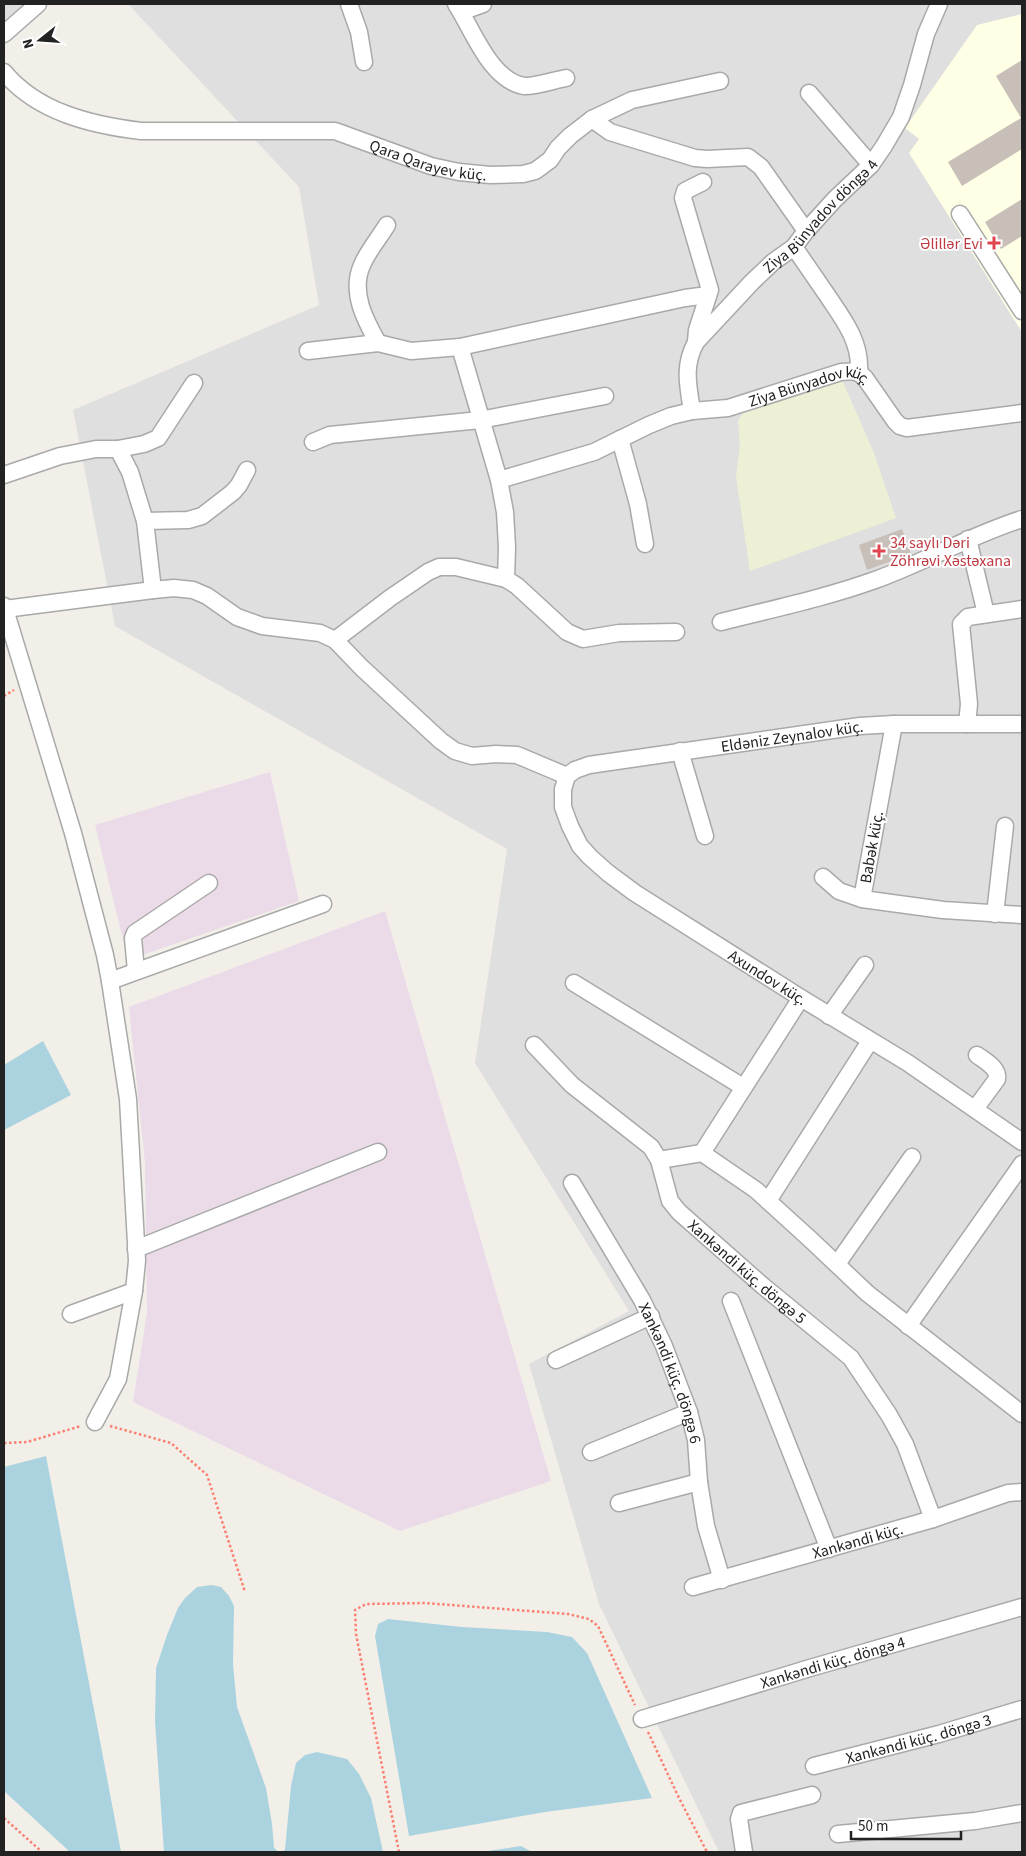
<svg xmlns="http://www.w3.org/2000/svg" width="1026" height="1856" font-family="'Source Sans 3',sans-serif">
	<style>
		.residential { fill: #e0dfdf }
		.industrial { fill: #ebdbe8 }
		.education { fill: #ffffe5 }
		.farmland { fill: #eef0d5 }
		.water { fill: #aad3df }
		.building { fill: #c7bfb8 }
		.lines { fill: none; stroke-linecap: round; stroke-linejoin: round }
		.minor-casing { stroke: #a9a9a9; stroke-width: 19 }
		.path { stroke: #fa8072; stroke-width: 2.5; stroke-dasharray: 2.5 2.5; stroke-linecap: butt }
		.minor { stroke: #fff; stroke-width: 16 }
		.health-dot { fill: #e0444e; stroke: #fff; stroke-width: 2 }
		.labels { text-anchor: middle; stroke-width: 4; stroke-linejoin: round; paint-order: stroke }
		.street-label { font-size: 16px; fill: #222; stroke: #fff }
		.health-label { font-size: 16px; fill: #be3a42; stroke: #fff; text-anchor: end }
	</style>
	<rect width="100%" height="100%" fill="#f2efe9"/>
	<g class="residential">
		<polygon points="4,4 24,4 4,21"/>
		<polygon points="128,4 1022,4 1022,1852 719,1852 599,1604 529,1364 629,1311 475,1063 507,849 115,626 73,410 319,305 299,187"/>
	</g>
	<g class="industrial">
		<polygon points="270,772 299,901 128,960 95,825"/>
		<polygon points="385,911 551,1481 400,1531 133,1402 147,1313 145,1163 129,1007"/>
	</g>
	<polygon class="education" points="1022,14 1022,332 909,153 919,139 905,128 977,25"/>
	<polygon class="farmland" points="842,380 874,453 896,518 750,571 736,476 740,445 738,421 743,413"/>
	<g class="water">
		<polygon points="43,1041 71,1095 4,1130 4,1065"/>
		<polygon points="46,1456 121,1852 70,1852 4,1791 4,1467"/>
		<polygon points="212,1585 221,1587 229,1596 234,1606 233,1664 237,1707 266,1788 272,1824 274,1848 279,1852 285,1850 291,1786 296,1763 305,1755 317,1752 347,1759 359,1774 371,1798 383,1852 164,1852 155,1721 156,1668 167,1635 178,1608 185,1598 197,1587"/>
		<polygon points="388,1619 462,1627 547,1632 572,1637 587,1653 652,1798 545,1812 409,1836 375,1636 378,1624"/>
		<polygon points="521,1846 532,1852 481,1852"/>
	</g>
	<g class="building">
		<polygon points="1022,60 1022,149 962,186 948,162 1021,118 996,76"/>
		<polygon points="1022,199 1022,236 1001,249 985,222"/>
		<polygon points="902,529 911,554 867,570 859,545"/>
	</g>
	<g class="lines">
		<g class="minor-casing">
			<g id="minor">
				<polyline points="349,4 359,32 364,62"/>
				<path d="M456 4C473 30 490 80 524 86 534 87 555 80 566 78"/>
				<polyline points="461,12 483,4"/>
				<polyline points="4,34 38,4"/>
				<path id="s1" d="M4 72C37 112 91 125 141 131H335L431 166 459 172 490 175 523 174 535 171 550 160 558 148 570 136 592 119 610 132 695 158 707 159 748 157 761 167 806 231"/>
				<polyline points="809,93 871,165"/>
				<polyline points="592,119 632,100 720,81"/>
				<polyline points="960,214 1022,311"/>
				<path d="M794 247C805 263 816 279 827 295 843 319 861 341 859 372"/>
				<polyline points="696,342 697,330 710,290 683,198 685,191 703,182"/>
				<path d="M378 343C365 320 350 292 362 265 368 251 379 238 387 225"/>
				<polyline points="460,347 499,480 505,512 507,547 506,579"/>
				<polyline points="308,351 378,343 411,351 460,347 685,298 708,295"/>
				<path id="s2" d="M692 411C688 385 683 366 696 342L752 282 773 262 794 247 806 231 835 199 871 165 884 146 901 117 912 85 926 34 939 4"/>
				<polyline points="620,439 638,504 645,544"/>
				<polyline points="313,442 330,435 480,420 605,396"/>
				<polyline points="118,449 130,472 145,521 153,590"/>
				<polyline points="4,475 60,456 96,449 118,449 144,444 158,438 194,383"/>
				<path id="s3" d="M499 480 594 452 649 425 671 416 692 411 728 408 841 372C851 371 857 370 865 378L895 421 900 426 907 428 1022 413"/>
				<polyline points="145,521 188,520 202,516 233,492 239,485 247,470"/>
				<polyline points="968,539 986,614"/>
				<polyline points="4,606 73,833 105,955 110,981 128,1099 137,1261 134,1291 118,1379 95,1422"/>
				<polyline points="5,609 153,590 174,588 193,590 207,596 237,617 262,626 320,633 335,640 362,668 441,741 455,751 472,756 496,754 517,755 567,776"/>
				<path d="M721 622C772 609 825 598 875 580 925 562 971 535 1022 519"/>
				<polyline points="335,640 390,598 428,572 439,567 456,567 506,579 517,586 567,632 583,639 619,633 676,632"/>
				<polyline points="894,724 862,899 943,910 1022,915"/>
				<polyline points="967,724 969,704 961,624 968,617 1022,609"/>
				<polyline points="680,751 705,836"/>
				<path id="s4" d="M567 776 563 789V807L570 826 580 846 590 857 608 873 635 893 801 998 908 1063 1022 1142"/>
				<path id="s5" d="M567 776 575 770 589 765 860 726 894 724H1022"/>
				<polyline points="823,877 839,891 862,899"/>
				<polyline points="995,914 1005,826"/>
				<polyline points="136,971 133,938 135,933 209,883"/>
				<polyline points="110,981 323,904"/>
				<polyline points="574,983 743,1087"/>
				<polyline points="829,1016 865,965"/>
				<path id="s6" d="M534 1045 572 1085 651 1147 659 1160 670 1201 679 1212 763 1286 851 1358 889 1415 905 1444 933 1519"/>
				<path d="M975 1109 997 1079C999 1068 985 1061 977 1055"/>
				<polyline points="702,1153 801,998"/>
				<polyline points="659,1160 702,1153 756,1190 811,1240 867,1293 1022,1414"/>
				<path id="s7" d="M572 1183 642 1300 664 1346 689 1412 696 1440 699 1482 706 1526 722 1580"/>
				<polyline points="768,1201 870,1041"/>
				<polyline points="136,1249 378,1152"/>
				<polyline points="837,1264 912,1157"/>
				<polyline points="731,1301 829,1549"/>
				<polyline points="71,1314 134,1291"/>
				<polyline points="908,1326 1022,1164"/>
				<polyline points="556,1360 651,1316"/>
				<polyline points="591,1452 689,1412"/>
				<polyline points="619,1503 699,1482"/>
				<path id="s8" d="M693 1587 933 1519 1008 1493 1022 1492"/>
				<path id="s9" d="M642 1719 810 1668 1022 1607"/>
				<path id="s10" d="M814 1766 939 1734 1022 1709"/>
				<polyline points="838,1834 975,1821 1022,1813"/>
				<polyline points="744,1852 739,1819 741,1813 812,1795"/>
			</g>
		</g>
		<g class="path">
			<polyline points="4,696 14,690"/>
			<polyline points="110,1426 171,1443 207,1475 245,1592"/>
			<polyline points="4,1443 27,1442 81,1426"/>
			<polyline points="648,1732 679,1798 707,1852"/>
			<polyline points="4,1818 42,1852"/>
			<polyline points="399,1852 356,1634 355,1610 366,1604 425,1603 568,1614 589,1619 598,1626 635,1705"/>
		</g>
		<use href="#minor" class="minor"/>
	</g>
	<g class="health-dot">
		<path d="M991.5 235.5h5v5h5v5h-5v5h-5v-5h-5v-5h5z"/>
		<path d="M876.5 543.5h5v5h5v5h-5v5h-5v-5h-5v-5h5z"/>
	</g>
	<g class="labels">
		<g class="street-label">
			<text dy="6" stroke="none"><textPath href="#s1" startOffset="445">Qara Qarayev küç.</textPath></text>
			<text dy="6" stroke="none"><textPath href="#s2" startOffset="248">Ziya Bünyadov döngə 4</textPath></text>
			<text dy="6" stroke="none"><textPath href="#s3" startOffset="328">Ziya Bünyadov küç.</textPath></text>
			<text dy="6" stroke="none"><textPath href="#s5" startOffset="230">Eldəniz Zeynalov küç.</textPath></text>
			<text transform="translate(871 847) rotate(-80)" y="6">Babək küç.</text>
			<text dy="6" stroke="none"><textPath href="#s4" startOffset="304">Axundov küç.</textPath></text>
			<text dy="6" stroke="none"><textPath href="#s6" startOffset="318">Xankəndi küç. döngə 5</textPath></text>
			<text dy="6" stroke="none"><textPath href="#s7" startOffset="215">Xankəndi küç. döngə 6</textPath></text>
			<text dy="6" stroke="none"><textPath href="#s8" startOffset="171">Xankəndi küç.</textPath></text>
			<text dy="6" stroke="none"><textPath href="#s9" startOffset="199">Xankəndi küç. döngə 4</textPath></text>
			<text dy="6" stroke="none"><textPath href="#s10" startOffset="108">Xankəndi küç. döngə 3</textPath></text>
		</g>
		<g class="health-label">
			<text x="983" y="249">Əlillər Evi</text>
			<text x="890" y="548" text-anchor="start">34 saylı Dəri<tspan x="890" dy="18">Zöhrəvi Xəstəxana</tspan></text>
		</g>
	</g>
	<rect width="1026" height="1856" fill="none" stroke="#222222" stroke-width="10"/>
	<g transform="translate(40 40) rotate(253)" stroke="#ffffff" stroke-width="4" paint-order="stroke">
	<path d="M0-4L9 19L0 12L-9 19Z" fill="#222222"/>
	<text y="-8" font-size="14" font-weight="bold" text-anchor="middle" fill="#222222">N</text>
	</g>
	<path d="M851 1831v8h110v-8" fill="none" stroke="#222222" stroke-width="2.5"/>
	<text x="858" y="1831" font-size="15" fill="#222222" stroke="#ffffff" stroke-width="4" paint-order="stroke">50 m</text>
</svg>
